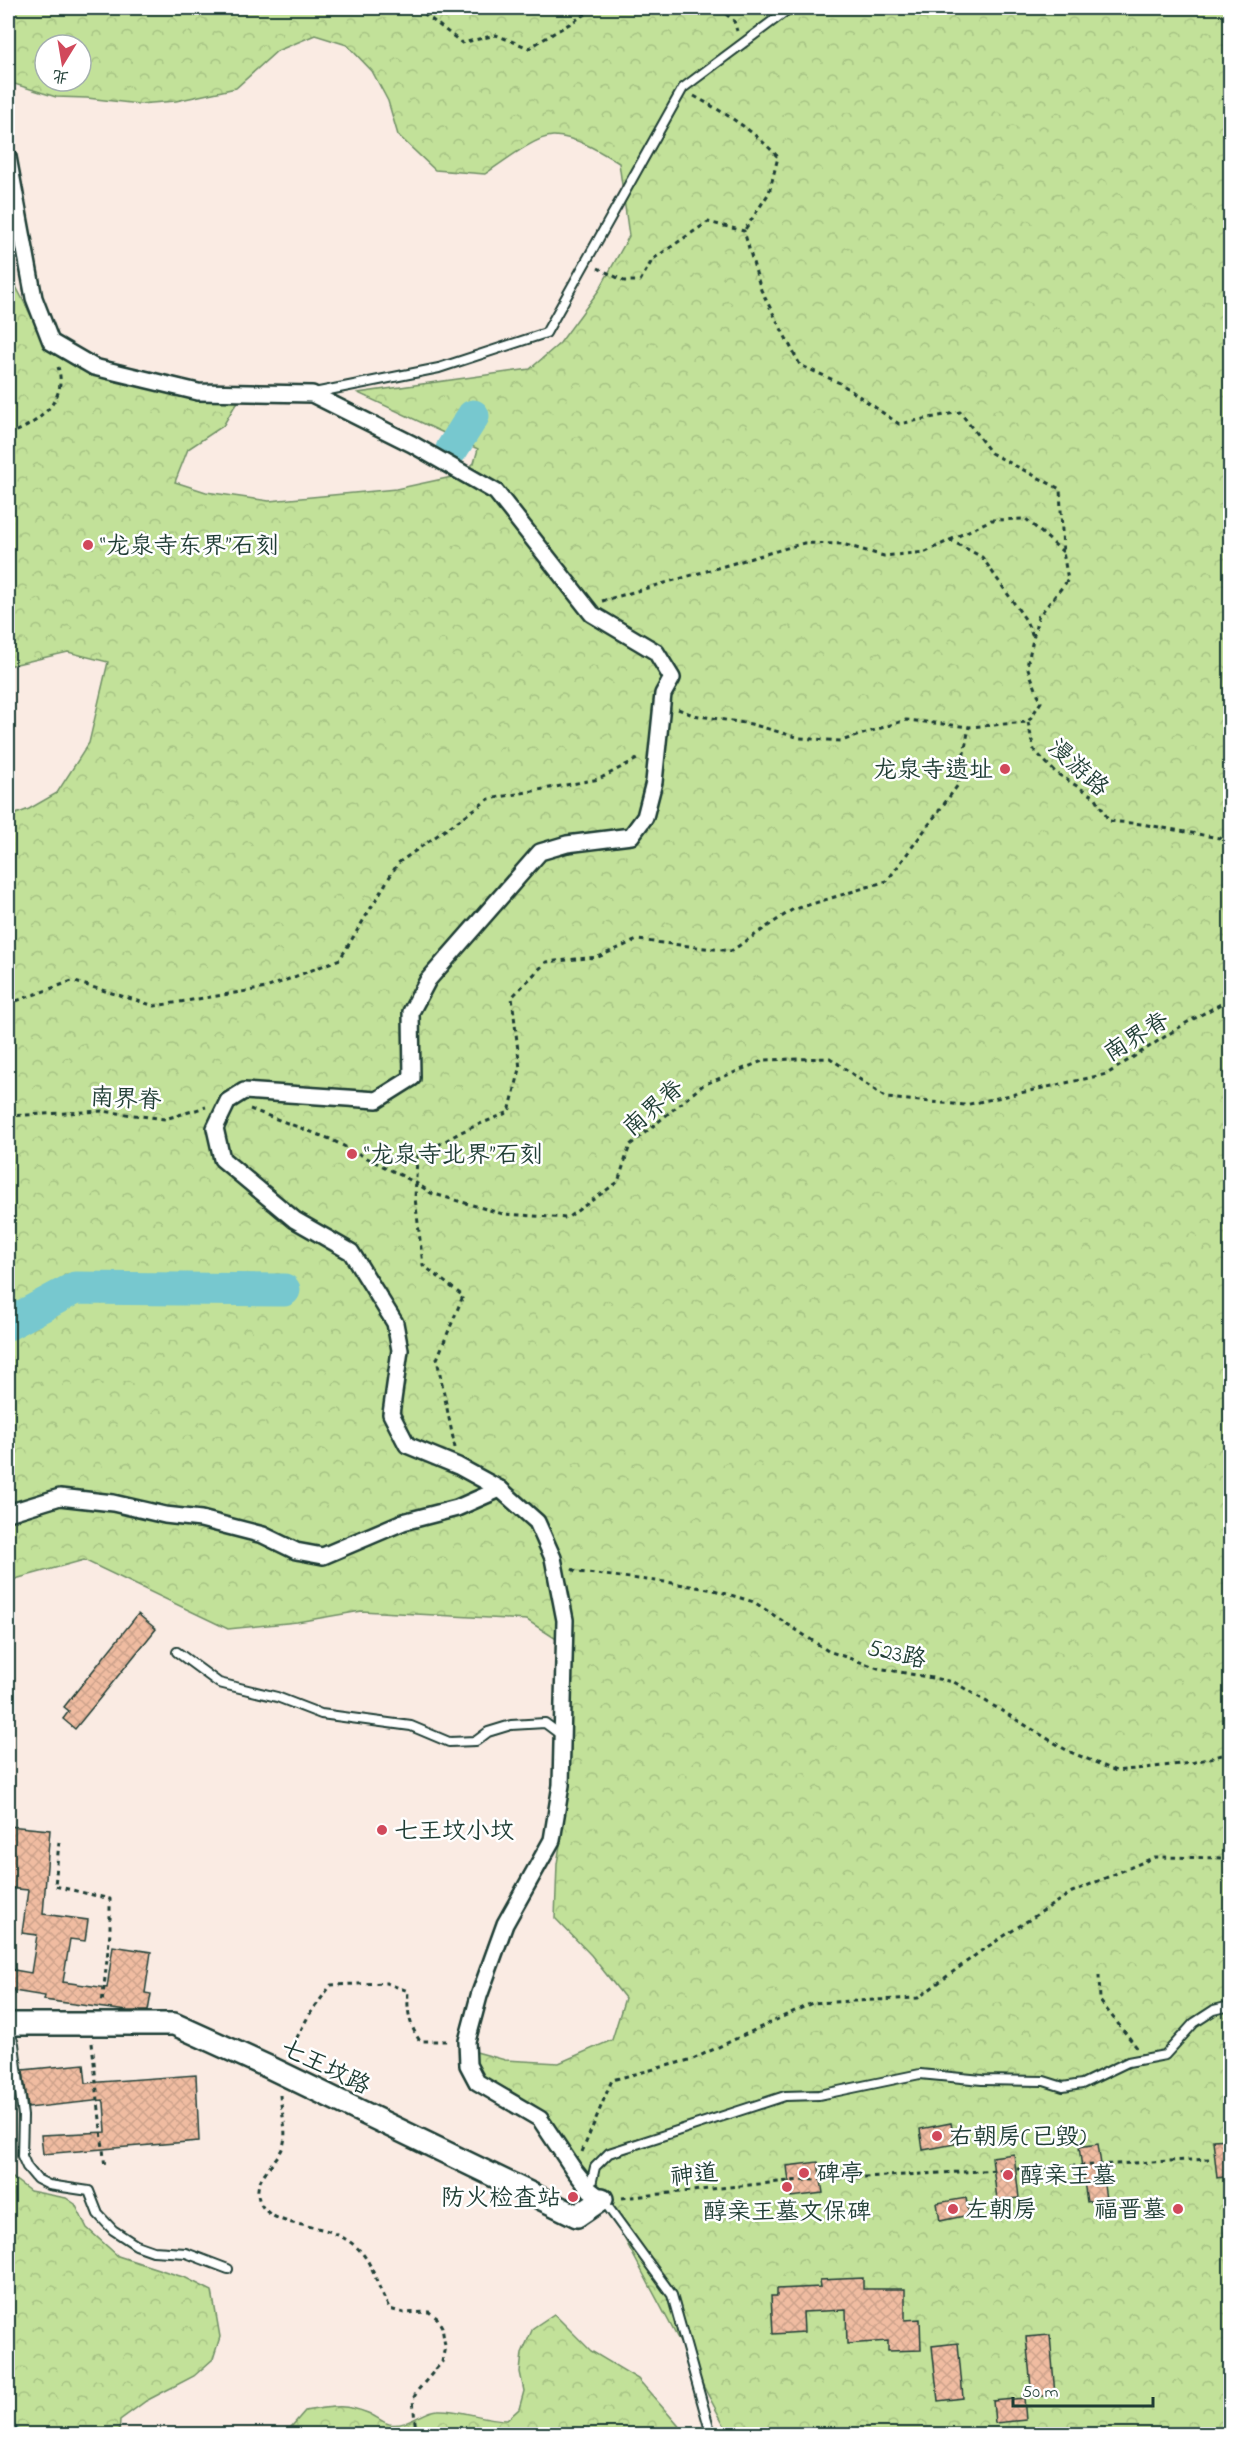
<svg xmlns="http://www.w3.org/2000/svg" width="1238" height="2442" font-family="'Indie Flower','LXGW WenKai TC',sans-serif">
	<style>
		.forest { fill: url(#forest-crowns); stroke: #708f66; stroke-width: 1.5; fill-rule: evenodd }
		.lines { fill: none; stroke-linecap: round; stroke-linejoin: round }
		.stream { stroke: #549091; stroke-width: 5 }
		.river { stroke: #77c8cf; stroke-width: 33 }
		.building { fill: url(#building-cross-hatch); stroke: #1f3d34; stroke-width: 1.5 }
		.lane-casing { stroke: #1f3d34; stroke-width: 12 }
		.street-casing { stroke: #1f3d34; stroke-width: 20 }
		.secondary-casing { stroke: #1f3d34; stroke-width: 26 }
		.path { stroke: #1f3d34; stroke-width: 3; stroke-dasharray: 4.5 4.5; stroke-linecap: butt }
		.lane { stroke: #fff; stroke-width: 8 }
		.street { stroke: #fff; stroke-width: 15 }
		.secondary { stroke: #fff; stroke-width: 21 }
		.poi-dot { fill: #d1495b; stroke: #fff; stroke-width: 2 }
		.labels { text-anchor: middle; stroke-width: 5; stroke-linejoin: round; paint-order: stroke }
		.poi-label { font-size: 24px; fill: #1f3d34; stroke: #fff; text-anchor: start }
		.street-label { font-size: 24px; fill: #1f3d34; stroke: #fff }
	</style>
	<defs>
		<pattern id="forest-crowns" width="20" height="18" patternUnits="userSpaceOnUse" patternTransform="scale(1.5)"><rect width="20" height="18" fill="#c2e199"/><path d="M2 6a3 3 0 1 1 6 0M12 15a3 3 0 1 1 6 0" fill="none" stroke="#a6c284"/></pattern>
		<pattern id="building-cross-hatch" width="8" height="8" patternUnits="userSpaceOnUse" patternTransform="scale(1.5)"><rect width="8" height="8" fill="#f0bca1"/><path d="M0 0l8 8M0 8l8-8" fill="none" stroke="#cda28b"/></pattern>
	</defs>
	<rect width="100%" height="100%" fill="#faebe3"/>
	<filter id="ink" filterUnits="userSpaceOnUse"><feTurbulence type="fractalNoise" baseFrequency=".0167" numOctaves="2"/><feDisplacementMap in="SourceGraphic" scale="12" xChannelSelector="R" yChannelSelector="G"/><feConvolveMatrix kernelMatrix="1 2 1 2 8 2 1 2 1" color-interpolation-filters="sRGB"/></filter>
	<g filter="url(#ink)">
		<g class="forest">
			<path d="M8 8H1230V2434H729L622 2234 614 2207 570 2172 532 2117 485 2084 469 2050 505 2060 559 2063 612 2040 625 1998 591 1955 555 1918 557 1864 570 1781 571 1697 564 1644 527 1620 361 1611 297 1622 228 1629 84 1560 8 1581V817L29 809 57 793 89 743 108 662 68 652 8 666V271L38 329 69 360 135 386 168 392 242 397 234 407 223 426 188 449 175 482 206 492 269 501 396 489 461 475 474 463 478 449 358 393 530 369 560 343 599 290 629 236 619 163C599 151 577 137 554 136 537 135 500 164 485 174L435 170 398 135 388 101 372 71 347 45 315 35 277 51 236 88 176 101 139 104 87 98 56 97 8 82ZM45 45H81V81H45Z"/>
			<polygon points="8,2132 12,2163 9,2175 30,2191 66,2198 75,2204 87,2228 118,2256 186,2278 212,2291 220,2337 213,2359 194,2376 146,2401 120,2420 119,2434 8,2434"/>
			<path d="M554 2314 591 2351 638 2379 683 2431 684 2434H285L305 2411C331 2407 343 2403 368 2413 375 2416 382 2422 389 2424 407 2428 425 2410 438 2410 461 2409 483 2420 507 2420L519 2409 524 2391 520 2372 522 2353 533 2328Z"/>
		</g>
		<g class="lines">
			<polyline class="stream" points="8,2421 20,2434"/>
			<g class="river">
				<polyline points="452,449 473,416"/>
				<polyline points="8,1324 75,1288 284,1290"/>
			</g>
		</g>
		<g class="building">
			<polygon points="138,1614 156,1629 75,1729 63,1719 69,1711 64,1707"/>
			<polygon points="8,1826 50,1830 43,1914 88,1920 85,1941 70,1939 63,1982 107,1988 113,1946 151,1952 145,1993 151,1994 148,2011 127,2011 44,2000 45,1996 8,1990 8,1969 31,1973 37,1935 22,1933 28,1890 8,1888"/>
			<polygon points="84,2064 86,2083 196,2075 199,2141 43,2154 41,2135 106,2132 104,2103 103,2100 28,2108 23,2070"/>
			<polygon points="951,2123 955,2144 923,2150 920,2129"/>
			<polygon points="1230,2139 1230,2176 1217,2178 1213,2140"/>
			<polygon points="1098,2144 1106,2199 1087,2202 1079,2147"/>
			<polygon points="1014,2154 1019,2198 997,2200 992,2157"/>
			<polygon points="818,2162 823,2193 791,2197 787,2166"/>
			<polygon points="966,2198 969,2215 940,2221 937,2203"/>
			<polygon points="863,2278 863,2289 905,2289 905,2320 920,2319 921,2350 888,2351 888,2341 847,2344 846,2310 803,2312 804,2332 773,2334 771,2296 777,2296 777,2289 821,2287 820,2280"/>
			<polygon points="1050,2335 1055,2395 1032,2397 1026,2337"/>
			<polygon points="958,2343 963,2398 938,2401 932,2346"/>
			<polygon points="1024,2398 1026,2420 995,2423 993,2401"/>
		</g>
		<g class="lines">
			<g class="lane-casing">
				<g id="lane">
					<polyline points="314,393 439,368 546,333 683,88 790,8"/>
					<polyline points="177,1652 219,1683 277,1697 321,1714 411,1726 449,1742 476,1741 488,1732 511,1725 545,1723 561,1735"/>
					<polyline points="8,2028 14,2044 23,2116 22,2156 27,2167 37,2179 49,2185 89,2191 98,2214 113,2230 136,2245 153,2251 186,2253 228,2269"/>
					<polyline points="590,2189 595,2167 609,2153 785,2096 819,2095 920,2074 982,2080 1044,2081 1063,2087 1082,2084 1128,2062 1165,2055 1194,2023 1214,2010 1230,2006"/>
					<polyline points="603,2200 672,2295 711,2434"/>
				</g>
			</g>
			<g class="street-casing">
				<g id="street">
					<polyline points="8,157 34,298 51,342 94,367 198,392 312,394 412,444 496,492 592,614 656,652 672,678 663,694 654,782 645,817 631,836 567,844 540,852 428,980 411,1012 412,1078 377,1100 244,1091 228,1101 215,1128 222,1159 295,1220 351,1252 395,1323 400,1350 391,1414 407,1445 458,1466 500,1489 537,1522 553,1558 565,1620 561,1785 552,1840 505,1924 479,1996 467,2041 468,2065 477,2082 540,2119 574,2170 590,2190 602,2199"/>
					<polyline points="8,1513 60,1497 113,1503 165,1515 201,1519 263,1535 296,1551 323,1556 403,1522 457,1508 500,1489"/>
				</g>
			</g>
			<g class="secondary-casing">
				<polyline id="secondary" points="8,2024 174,2024 271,2068 577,2216 602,2199"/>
			</g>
			<g class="path">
				<polyline points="417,8 462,43 496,35 529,48 596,8"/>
				<polyline points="719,8 734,21 737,31"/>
				<path d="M694 96C727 114 753 130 778 157L769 193 744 231"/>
				<path d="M8 434C36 426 69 400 58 367"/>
				<polyline points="950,540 991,520 1026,519 1063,552"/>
				<polyline points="602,601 804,543 842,544 884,556 926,552 950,540 982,557 1025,619 1033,636"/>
				<polyline points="678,709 693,715 751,724 800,738 841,741 906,720 969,727"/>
				<polyline points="1028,722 1034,750 1056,773 1096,798 1109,821 1142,824 1230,840"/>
				<polyline points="8,1004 72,981 155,1006 266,988 340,959 398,863 489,799 599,779 639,758"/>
				<polyline points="250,1109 330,1139 416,1183 431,1193 503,1214 567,1218 618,1182 630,1145 703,1085 765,1060 830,1058 886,1098 965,1105 1107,1074 1186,1023 1230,999"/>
				<polyline points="8,1116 102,1111 165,1119 206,1107"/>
				<polyline points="455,1448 437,1359 463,1296 423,1265 415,1198 417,1157 461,1132 509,1112 520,1069 512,997 546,962 598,957 637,940 731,951 792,910 887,881 958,785 969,727 1028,722 1041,702 1027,666 1038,617 1068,580 1063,552 1060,489 991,453 960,412 899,424 840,383 800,365 761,290 744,231 708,222 653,259 640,281 624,281 598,268"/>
				<polyline points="572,1569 577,1572 666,1582 714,1590 754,1602 828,1651 878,1668 954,1682 1068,1751 1116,1771 1191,1763 1230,1753"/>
				<polyline points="59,1842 55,1886 110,1899 110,1932 102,2004"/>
				<polyline points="1099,1975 1100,2001 1138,2049"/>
				<polyline points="92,2043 105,2168"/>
				<path d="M288 2054 309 2015 331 1985 386 1983 408 1991C407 2010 409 2025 420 2041H450"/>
				<path d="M280 2095C281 2112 289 2133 282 2149 275 2163 256 2177 258 2194 261 2226 309 2223 331 2232 375 2250 369 2273 390 2309L404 2313 429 2312 437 2318 442 2327 445 2346 442 2362 418 2390 413 2399 416 2434"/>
				<polyline points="582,2152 612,2080 693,2059 812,2003 918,1998 981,1951 1072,1892 1155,1857 1230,1858"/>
				<polyline points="622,2198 789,2181 1209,2159"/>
			</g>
			<use href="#lane" class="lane"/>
			<use href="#street" class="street"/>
			<use href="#secondary" class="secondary"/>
		</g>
	</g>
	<g class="poi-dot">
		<circle cx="88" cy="545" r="6"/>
		<circle cx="1005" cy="769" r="6"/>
		<circle cx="352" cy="1154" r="6"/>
		<circle cx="382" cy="1830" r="6"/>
		<circle cx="937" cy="2136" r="6"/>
		<circle cx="804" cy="2173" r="6"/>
		<circle cx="1008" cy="2175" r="6"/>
		<circle cx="787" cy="2187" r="6"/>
		<circle cx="573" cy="2197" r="6"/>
		<circle cx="953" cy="2209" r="6"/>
		<circle cx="1178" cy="2209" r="6"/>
	</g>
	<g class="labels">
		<g class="poi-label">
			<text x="100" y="553">“龙泉寺东界”石刻</text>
			<text x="993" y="777" text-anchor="end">龙泉寺遗址</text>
			<text x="364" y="1162">“龙泉寺北界”石刻</text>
			<text x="394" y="1838">七王坟小坟</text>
			<text x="949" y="2144">右朝房(已毁)</text>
			<text x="816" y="2181">碑亭</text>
			<text x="1020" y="2183">醇亲王墓</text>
			<text x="561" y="2205" text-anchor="end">防火检查站</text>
			<text x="965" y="2217">左朝房</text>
			<text x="1166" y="2217" text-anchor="end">福晋墓</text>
			<text x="787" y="2219" text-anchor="middle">醇亲王墓文保碑</text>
		</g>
		<g class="street-label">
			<text transform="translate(1079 767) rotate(42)" y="8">漫游路</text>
			<text transform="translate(1136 1036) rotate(-32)" y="8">南界脊</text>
			<text transform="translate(126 1098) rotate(3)" y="8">南界脊</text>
			<text transform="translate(653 1107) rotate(-41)" y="8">南界脊</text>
			<text transform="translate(897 1653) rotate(13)" y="8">523路</text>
			<text transform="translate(326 2066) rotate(26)" y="8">七王坟路</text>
			<text transform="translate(694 2174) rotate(-6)" y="8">神道</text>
		</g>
	</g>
	<rect width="1238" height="2442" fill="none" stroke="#fff" stroke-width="30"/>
	<rect x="15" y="15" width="1208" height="2412" fill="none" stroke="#1f3d34" stroke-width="2" filter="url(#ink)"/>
	<g transform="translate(63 63) rotate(191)"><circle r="28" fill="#ffffff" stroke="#a5b1ae" stroke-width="1.5"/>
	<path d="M0-4.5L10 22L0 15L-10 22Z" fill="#d1495b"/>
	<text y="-9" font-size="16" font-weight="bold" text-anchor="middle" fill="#1f3d34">北</text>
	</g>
	<path d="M1013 2397v9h140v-9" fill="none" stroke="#1f3d34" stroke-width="3"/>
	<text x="1022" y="2397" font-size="18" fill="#1f3d34" stroke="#ffffff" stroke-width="4.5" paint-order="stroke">50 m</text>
</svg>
